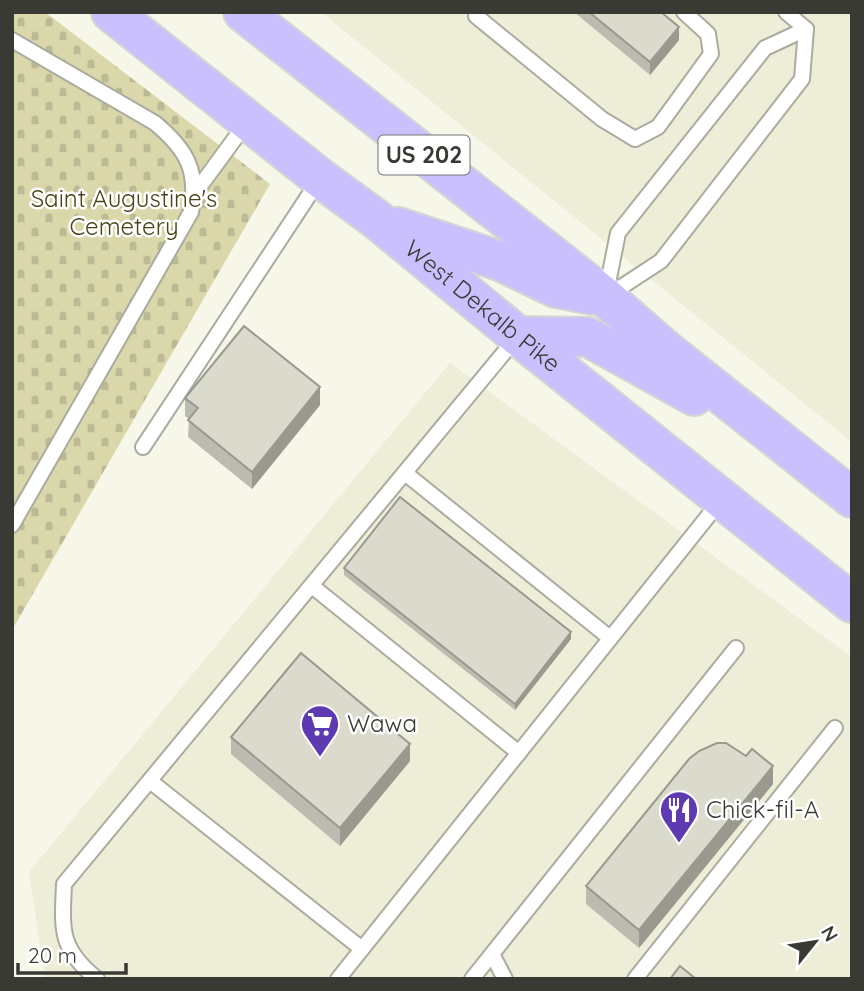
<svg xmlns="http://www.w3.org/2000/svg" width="864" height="991" font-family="Quicksand,sans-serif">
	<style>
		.built { fill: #ededd8 }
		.cemetery { fill: url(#cemetery-stones) }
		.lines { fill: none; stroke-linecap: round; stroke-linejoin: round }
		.service-casing { stroke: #abab9e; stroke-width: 18 }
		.trunk-casing { stroke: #d4d4d3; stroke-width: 42 }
		.service { stroke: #fff; stroke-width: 14 }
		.trunk { stroke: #cac0fe; stroke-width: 38 }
		.wall { fill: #bbbbb0 }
		.shaded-wall { fill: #999990 }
		.building { fill: #dadacd; stroke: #999990; stroke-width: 2 }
		.labels { text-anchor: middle; stroke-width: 5; stroke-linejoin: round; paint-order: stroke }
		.shield { fill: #fff; stroke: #757572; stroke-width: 2 }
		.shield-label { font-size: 23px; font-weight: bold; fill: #3a3a35 }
		.park-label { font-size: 24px; fill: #474516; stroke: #fff }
		.street-label { font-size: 24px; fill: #3a3a35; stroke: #fff }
		.poi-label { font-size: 24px; fill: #3a3a35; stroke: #fff; text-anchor: start }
	</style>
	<defs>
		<pattern id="cemetery-stones" width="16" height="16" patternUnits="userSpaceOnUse" patternTransform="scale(1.75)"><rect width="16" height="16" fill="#dad8ab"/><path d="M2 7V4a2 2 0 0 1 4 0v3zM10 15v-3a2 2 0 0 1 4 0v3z" fill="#bcba94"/></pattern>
	</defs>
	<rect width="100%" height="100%" fill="#f6f6e9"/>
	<g class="built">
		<polygon points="321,12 852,12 852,442"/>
		<polygon points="450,363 852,657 852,979 45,979 29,872"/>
	</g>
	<polygon class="cemetery" points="12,12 45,12 270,184 12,630"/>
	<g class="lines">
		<g class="service-casing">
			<g id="service">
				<polyline points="478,12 476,16 602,119 635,139 658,127 711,54 708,34 684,12"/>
				<polyline points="786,12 806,29"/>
				<path d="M12 40 155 123C186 149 199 170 191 212L12 525"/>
				<polyline points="195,193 247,122"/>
				<polyline points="606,293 618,233 765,48 806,29"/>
				<polyline points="606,297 661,261 802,79 806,29"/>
				<polyline points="143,447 319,180"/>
				<polyline points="405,473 610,638"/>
				<polyline points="312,586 519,753"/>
				<polyline points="150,781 362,949"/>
				<polyline points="492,954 505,979"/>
				<path d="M97 979C59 948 62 930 64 884L517 337"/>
				<polyline points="338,979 721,500"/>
				<polyline points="472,979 736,648"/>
				<polyline points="635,979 835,728"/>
			</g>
		</g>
		<g class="trunk-casing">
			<g id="trunk">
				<path id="s1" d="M111 12 320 178 376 219 518 336 852 603"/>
				<polyline points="243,12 605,297 668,352 852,498"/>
				<polyline points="398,227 500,261 556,288 592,295"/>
				<polyline points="518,336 588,337 694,396"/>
			</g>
		</g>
		<use href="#service" class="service"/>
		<use href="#trunk" class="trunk"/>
	</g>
	<g class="wall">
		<polygon points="574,12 661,12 679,40 650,75"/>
		<polygon points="185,398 320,405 252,489 188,437 189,419 185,416"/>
		<polygon points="344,568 571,639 515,710 344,575"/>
		<polygon points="231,737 410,761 340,846 231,754"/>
		<polygon points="773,784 639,948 586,904 586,886"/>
	</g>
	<g class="shaded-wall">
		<polygon points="679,27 679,40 650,75 650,62"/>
		<polygon points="320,387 320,405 252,489 252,472"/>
		<polygon points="571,632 571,639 515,710 515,704"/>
		<polygon points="410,744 410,761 340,846 340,828"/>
		<polygon points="773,766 773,784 639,948 639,930"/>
	</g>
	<g class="building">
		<polygon points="589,12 661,12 679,27 650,62"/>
		<polygon points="244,326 320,387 252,472 188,420 198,408 185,398"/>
		<polygon points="400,497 571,632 515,704 344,568"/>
		<polygon points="301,653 410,744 340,828 231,737"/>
		<polygon points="717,743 726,743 746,756 752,749 773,766 639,930 586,886 689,759 699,751"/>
		<polygon points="680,966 696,979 670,979"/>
	</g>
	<defs>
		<g id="supermarket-pin" transform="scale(2.0125)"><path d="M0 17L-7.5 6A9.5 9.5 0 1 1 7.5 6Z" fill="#5d3ab2" stroke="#fff"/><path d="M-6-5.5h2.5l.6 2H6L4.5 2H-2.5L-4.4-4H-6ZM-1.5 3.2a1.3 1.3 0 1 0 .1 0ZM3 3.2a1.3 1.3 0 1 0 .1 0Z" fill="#fff"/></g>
		<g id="restaurant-pin" transform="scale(2.0125)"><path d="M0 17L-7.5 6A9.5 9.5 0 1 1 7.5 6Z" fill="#5d3ab2" stroke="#fff"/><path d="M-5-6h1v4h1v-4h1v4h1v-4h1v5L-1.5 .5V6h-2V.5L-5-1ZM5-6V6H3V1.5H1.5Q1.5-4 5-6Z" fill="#fff"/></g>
	</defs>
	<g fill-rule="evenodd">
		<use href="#supermarket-pin" x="320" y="724"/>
		<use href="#restaurant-pin" x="679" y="810"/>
	</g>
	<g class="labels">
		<rect class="shield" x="378.5" y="135.5" width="91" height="39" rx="5"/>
		<g class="shield-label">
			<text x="424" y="163">US 202</text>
		</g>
		<g class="park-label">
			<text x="124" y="207">Saint Augustine's<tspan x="124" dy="28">Cemetery</tspan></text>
		</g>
		<g class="street-label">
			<text dy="8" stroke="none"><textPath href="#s1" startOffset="474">West Dekalb Pike</textPath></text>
		</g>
		<g class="poi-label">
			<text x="347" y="732">Wawa</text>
			<text x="706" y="818">Chick-fil-A</text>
		</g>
	</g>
	<rect width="864" height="991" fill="none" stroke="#3a3a35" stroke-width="28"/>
	<g transform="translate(815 942) rotate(60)" stroke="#ffffff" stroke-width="5" paint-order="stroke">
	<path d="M0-5L12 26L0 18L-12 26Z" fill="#3a3a35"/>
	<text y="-10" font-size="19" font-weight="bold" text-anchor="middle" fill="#3a3a35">N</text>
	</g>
	<path d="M18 963v10h108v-10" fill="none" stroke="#3a3a35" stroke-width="3.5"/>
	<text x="28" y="963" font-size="21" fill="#3a3a35" stroke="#ffffff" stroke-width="5" paint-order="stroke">20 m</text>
</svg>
